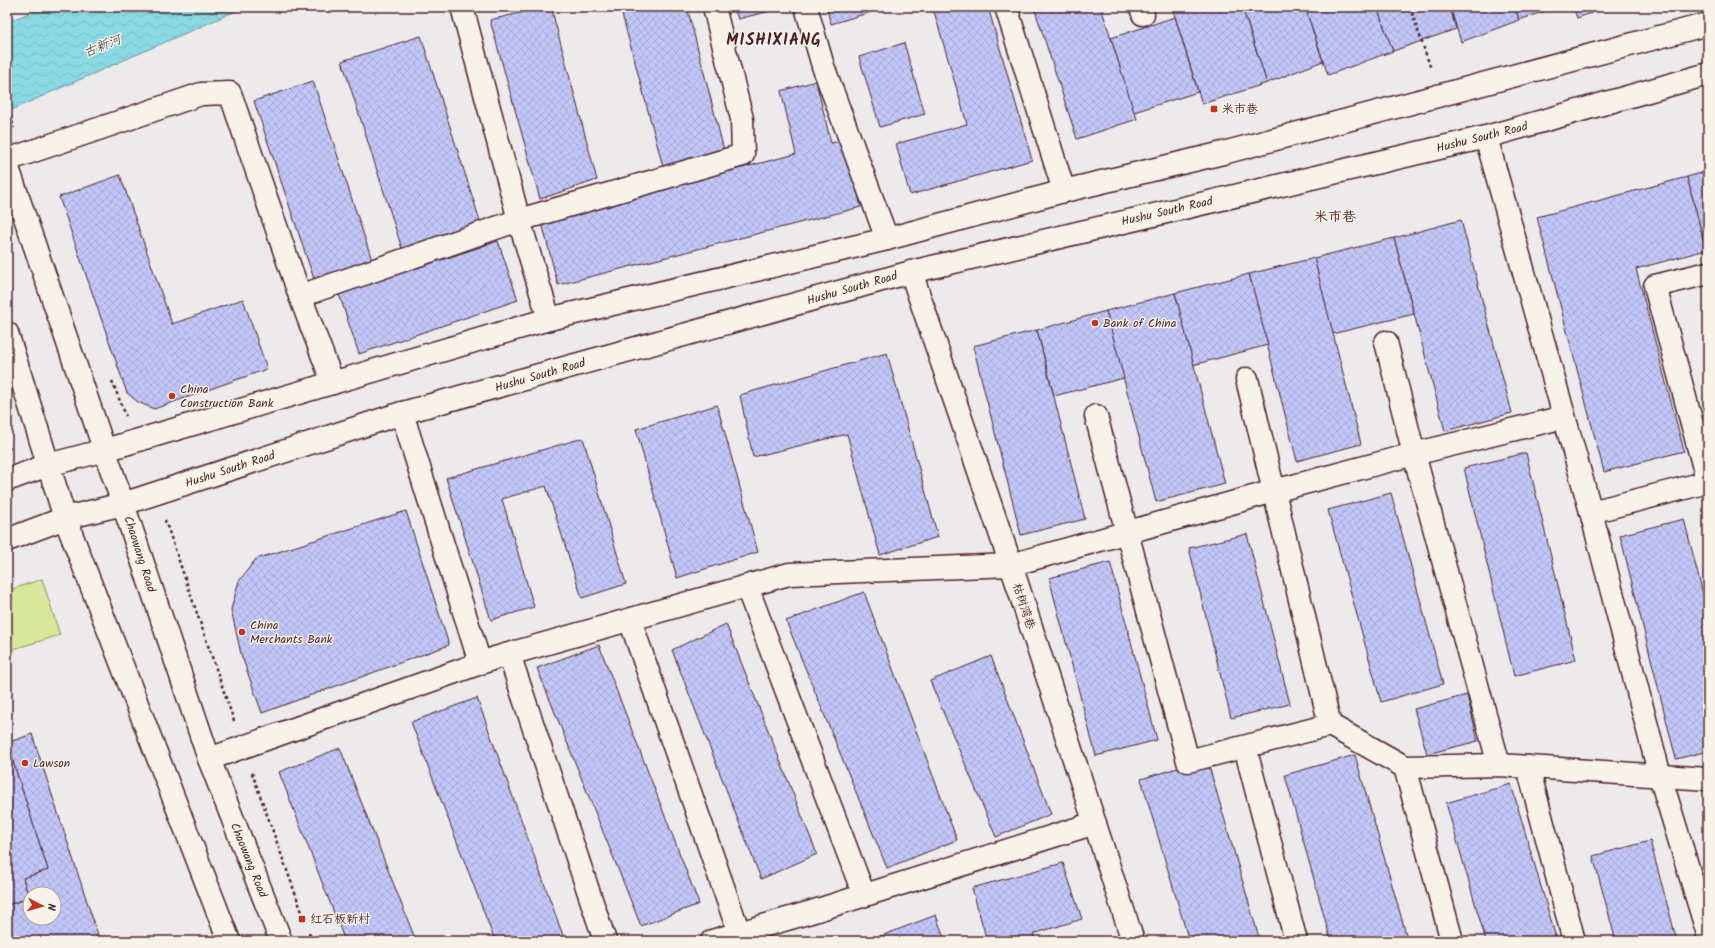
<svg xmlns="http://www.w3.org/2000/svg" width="1715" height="948" font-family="Kalam,'LXGW WenKai TC',sans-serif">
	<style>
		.green { fill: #d9e79a; stroke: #928362 }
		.water { fill: url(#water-waves); stroke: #708f9a }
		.building { fill: url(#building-cross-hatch); stroke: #4a1f2b; fill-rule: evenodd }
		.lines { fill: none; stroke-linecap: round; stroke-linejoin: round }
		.minor-casing { stroke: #4a1f2b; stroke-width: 25 }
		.major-casing { stroke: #4a1f2b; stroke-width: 25 }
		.path { stroke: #4a1f2b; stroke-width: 2.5; stroke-dasharray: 3 3; stroke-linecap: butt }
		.minor { stroke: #f7f3e8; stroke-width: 22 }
		.major { stroke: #f7f3e8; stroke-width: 22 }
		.poi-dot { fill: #c8321e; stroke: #f7f3e8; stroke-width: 1.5 }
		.labels { text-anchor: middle; stroke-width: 3; stroke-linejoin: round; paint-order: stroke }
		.poi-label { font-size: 12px; fill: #4a1f2b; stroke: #f7f3e8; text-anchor: start }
		.street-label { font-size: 12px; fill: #4a1f2b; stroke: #f7f3e8 }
		.water-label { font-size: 13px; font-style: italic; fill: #5a4e59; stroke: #f7f3e8 }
		.quarter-label { font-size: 14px; fill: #4a1f2b; stroke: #f7f3e8 }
		.district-label { font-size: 16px; font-weight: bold; letter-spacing: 1px; fill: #4a1f2b; stroke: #f7f3e8 }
	</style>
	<defs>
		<pattern id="water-waves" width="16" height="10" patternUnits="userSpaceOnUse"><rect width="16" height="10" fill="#89dae4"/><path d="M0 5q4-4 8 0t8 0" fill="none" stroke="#78bbc4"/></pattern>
		<pattern id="building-cross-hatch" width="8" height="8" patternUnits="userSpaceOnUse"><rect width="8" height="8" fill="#c2c7f9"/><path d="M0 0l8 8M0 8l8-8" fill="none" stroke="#a8aad6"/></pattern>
	</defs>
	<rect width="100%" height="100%" fill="#eceaeb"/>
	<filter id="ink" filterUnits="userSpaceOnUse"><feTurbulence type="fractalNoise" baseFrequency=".025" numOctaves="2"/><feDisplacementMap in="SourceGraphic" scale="8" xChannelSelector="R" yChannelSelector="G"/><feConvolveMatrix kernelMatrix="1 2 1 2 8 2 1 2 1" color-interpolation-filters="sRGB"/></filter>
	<g filter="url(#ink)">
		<polygon class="green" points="42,579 60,635 7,651 7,591"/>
		<polygon class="water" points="44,7 245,7 56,90 7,112 7,22"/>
		<g class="building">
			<polygon points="545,7 551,7 597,180 540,199 490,20"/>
			<polygon points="620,7 687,7 725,154 664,170"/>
			<polygon points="734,7 769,7 770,11 738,19"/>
			<polygon points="826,7 881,7 881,9 831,24"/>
			<polygon points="937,7 988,7 1032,160 910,195 896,144 967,124 933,8"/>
			<polygon points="1034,7 1101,7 1137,119 1077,139"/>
			<polygon points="1172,7 1242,7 1267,83 1202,104"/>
			<polygon points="1253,7 1305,7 1323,61 1267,83 1243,10"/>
			<polygon points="1305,7 1377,7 1393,51 1328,75"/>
			<polygon points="1377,7 1450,7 1456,29 1393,51"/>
			<polygon points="1450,7 1515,7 1519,20 1461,42"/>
			<polygon points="1515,7 1557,7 1519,20"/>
			<polygon points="1573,7 1608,7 1577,18"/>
			<polygon points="1175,17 1198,92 1134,112 1111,38"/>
			<polygon points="421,36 483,230 404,255 342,61"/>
			<polygon points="904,43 925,114 880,127 859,57"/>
			<polygon points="313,81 372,260 314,279 254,101"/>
			<polygon points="816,81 831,143 845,140 861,207 558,285 541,219 796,154 781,91"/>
			<polygon points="1708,171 1708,249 1706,250 1687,177"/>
			<polygon points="120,175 172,324 243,299 267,369 154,409 138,402 127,393 59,197"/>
			<polygon points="1687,177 1706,250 1636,269 1684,451 1604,472 1537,217"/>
			<polygon points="1461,220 1512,413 1445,431 1394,238"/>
			<polygon points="1394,238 1414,314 1332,334 1314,258"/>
			<polygon points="498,241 518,300 359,354 339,294"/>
			<polygon points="1314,258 1361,444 1297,461 1249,274"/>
			<polygon points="1249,274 1268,345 1193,365 1175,293"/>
			<polygon points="1175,293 1225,484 1156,502 1106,311"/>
			<polygon points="1106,311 1124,378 1054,396 1037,330"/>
			<polygon points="1037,330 1085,519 1021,535 973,346"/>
			<polygon points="887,353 938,537 880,555 847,434 753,457 740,395"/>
			<polygon points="717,405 758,552 677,578 636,429"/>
			<polygon points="583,438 626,584 582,598 546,486 502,499 534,607 491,620 446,478"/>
			<polygon points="1526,453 1576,660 1514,676 1464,468"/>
			<polygon points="1391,493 1443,684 1381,702 1328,510"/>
			<polygon points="406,511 449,645 262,713 241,654 231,609 239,581 256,559"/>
			<polygon points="1684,519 1708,614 1708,751 1676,759 1620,535"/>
			<polygon points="1247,534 1290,704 1231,718 1189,548"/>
			<polygon points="1110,562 1157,740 1096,756 1049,578"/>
			<polygon points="864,592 957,840 887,868 786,621"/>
			<polygon points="726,624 817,854 761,879 672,650"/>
			<polygon points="599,645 699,904 641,926 537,668"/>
			<polygon points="991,656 1051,814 996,837 930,681"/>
			<polygon points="1467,695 1478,741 1427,754 1414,709"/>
			<polygon points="477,698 565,941 495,941 411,722"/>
			<path d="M32 734 100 941H7V905L29 898 23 878 48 870 7 743ZM30 894H54V918H30Z"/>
			<polygon points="7,743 48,870 23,878 29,898 7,905"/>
			<polygon points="340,748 416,941 345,941 279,772"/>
			<polygon points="1355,755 1408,941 1331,941 1285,775"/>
			<polygon points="1207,759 1260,941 1189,941 1141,779"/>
			<polygon points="1511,784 1557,941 1486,941 1446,803"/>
			<polygon points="1650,841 1677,941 1616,941 1593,856"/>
			<polygon points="1063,863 1082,919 1033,934 1036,941 987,941 972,888"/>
			<polygon points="936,915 945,941 868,941"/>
		</g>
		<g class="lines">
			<g class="minor-casing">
				<g id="minor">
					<polyline points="462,7 519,220 549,319"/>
					<polyline points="806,7 823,66 887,239"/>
					<polyline points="1006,7 1064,191"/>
					<polyline points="1141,7 1143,14"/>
					<polyline points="1486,137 1591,512 1660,776 1708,934"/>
					<polyline points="7,160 201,94 230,93 300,296 333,383"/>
					<polyline points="911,272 1011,565 1133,941"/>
					<polyline points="1708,273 1655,286 1708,483"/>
					<polyline points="300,296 519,220 743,155 742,119 714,7"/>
					<polyline points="1386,342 1414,454 1499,765"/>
					<polyline points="1247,379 1330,725"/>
					<polyline points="402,413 480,663"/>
					<polyline points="1096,416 1188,761 1330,725 1405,767 1499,765 1708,779"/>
					<polyline points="1591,512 1708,482"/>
					<polyline points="747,587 864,895"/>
					<polyline points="630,620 742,941"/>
					<polyline points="509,654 605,941"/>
					<polyline points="1245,747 1296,941"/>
					<polyline points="209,759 495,658 789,574 1011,565 1274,491 1414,454 1564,417"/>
					<polyline points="1405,767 1452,941"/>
					<polyline points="1528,767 1574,941"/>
					<polyline points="712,941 811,912 1095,823"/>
				</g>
			</g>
			<g class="major-casing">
				<g id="major">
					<polyline points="7,165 123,504 209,759 281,941"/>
					<polyline points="7,333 65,518 229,941"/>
					<polyline points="7,480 48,465 105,450 549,319 887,239 1064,191 1223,153 1708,24"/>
					<polyline points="7,540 65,518 123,504 402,413 911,272 1486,137 1708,74"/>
				</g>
			</g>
			<g class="path">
				<polyline points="1410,7 1431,69"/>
				<polyline points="7,104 14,128"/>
				<polyline points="112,381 126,416"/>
				<polyline points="7,441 10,450"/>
				<polyline points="165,520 234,721"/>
				<polyline points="252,773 303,915"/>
				<polyline points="309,933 312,941"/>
			</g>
			<use href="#minor" class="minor"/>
			<use href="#major" class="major"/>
		</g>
	</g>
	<g class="poi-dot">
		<rect x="1210" y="105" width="8" height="8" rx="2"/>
		<circle cx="1095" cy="323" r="4"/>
		<circle cx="172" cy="396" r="4"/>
		<circle cx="242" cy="632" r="4"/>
		<circle cx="25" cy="763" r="4"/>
		<rect x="298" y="915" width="8" height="8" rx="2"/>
	</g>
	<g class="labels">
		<g class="poi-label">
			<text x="1222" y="113">米市巷</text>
			<text x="1103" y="327">Bank of China</text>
			<text x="180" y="393">China<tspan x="180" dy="14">Construction Bank</tspan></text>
			<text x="250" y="629">China<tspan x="250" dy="14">Merchants Bank</tspan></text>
			<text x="33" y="767">Lawson</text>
			<text x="310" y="923">红石板新村</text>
		</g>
		<g class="street-label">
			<text transform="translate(1482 137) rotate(-14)" y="4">Hushu South Road</text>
			<text transform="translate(1167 211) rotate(-13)" y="4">Hushu South Road</text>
			<text transform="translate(852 288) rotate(-16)" y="4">Hushu South Road</text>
			<text transform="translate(540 375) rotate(-16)" y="4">Hushu South Road</text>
			<text transform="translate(230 469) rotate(-18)" y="4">Hushu South Road</text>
			<text transform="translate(140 554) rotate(72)" y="4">Chaowang Road</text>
			<text transform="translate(1024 606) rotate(72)" y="4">枯树湾巷</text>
			<text transform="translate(249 860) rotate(68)" y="4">Chaowang Road</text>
		</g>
		<g class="water-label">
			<text transform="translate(102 45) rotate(-22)" y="5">古新河</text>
		</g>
		<g class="quarter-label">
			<text x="1335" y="221">米市巷</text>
		</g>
		<g class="district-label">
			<text x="774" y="45">MISHIXIANG</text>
		</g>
	</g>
	<rect width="1715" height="948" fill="none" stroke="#f7f3e8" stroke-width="24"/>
	<rect x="12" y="12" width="1691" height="924" fill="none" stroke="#4a1f2b" stroke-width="1.5" filter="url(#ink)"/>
	<g transform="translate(42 906) rotate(96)"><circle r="19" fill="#f7f3e8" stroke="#b29e9c"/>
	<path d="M0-3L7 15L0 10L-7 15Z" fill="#c8321e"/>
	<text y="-6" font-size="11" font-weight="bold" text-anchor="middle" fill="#4a1f2b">N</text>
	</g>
</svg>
